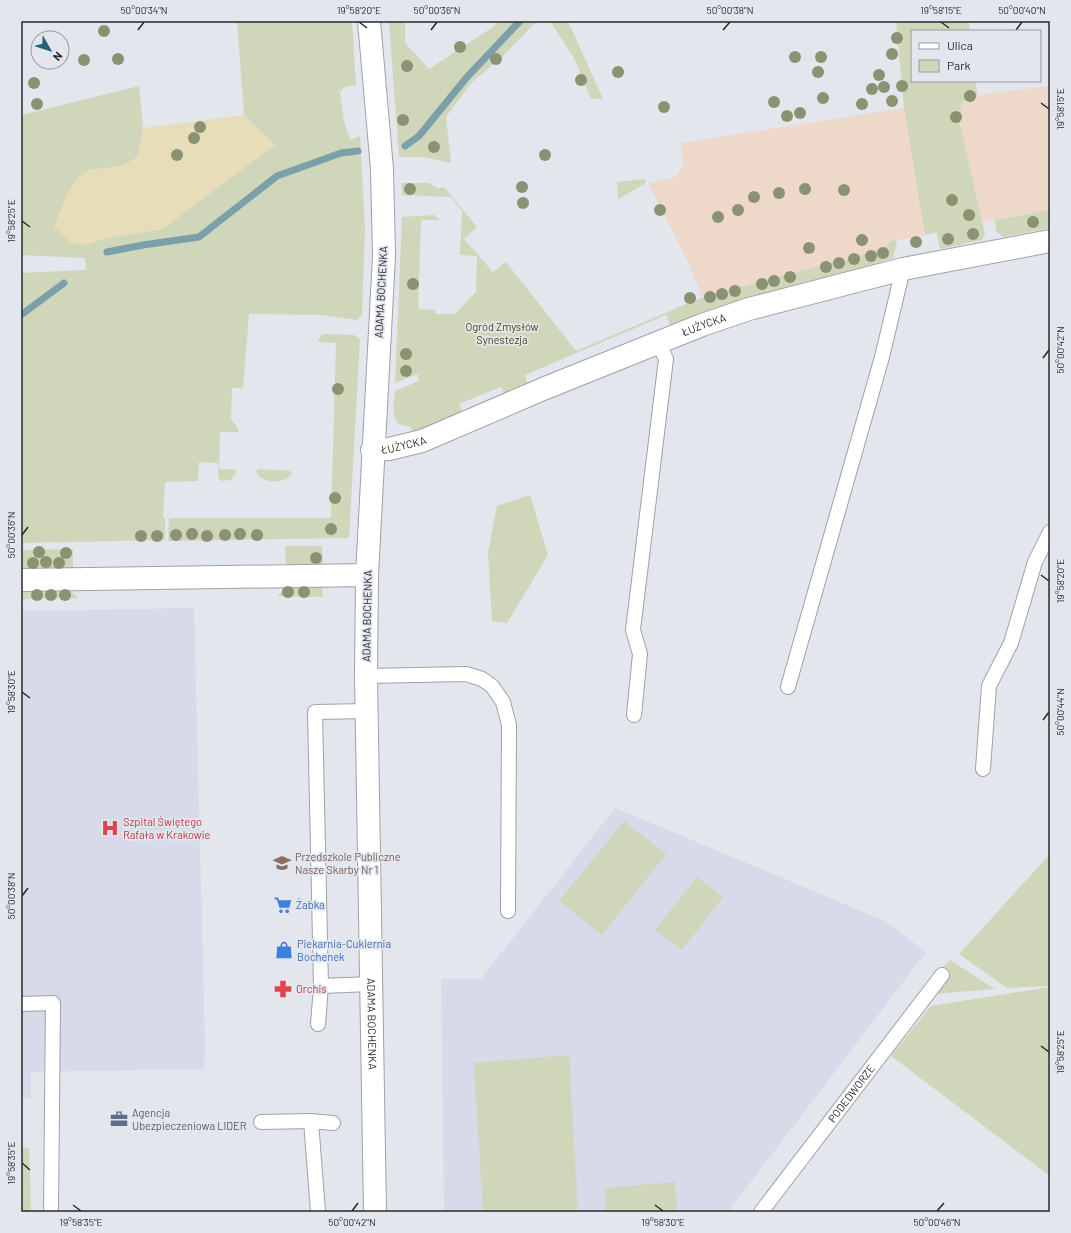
<svg xmlns="http://www.w3.org/2000/svg" width="1071" height="1233" font-family="Barlow,sans-serif">
	<style>
		.industrial { fill: #edd8ca }
		.built { fill: #d6dae9 }
		.green { fill: #cfd6ba }
		.sand { fill: #e7ddb8 }
		.lines { fill: none; stroke-linecap: round; stroke-linejoin: round }
		.stream { stroke: #7ca0aa; stroke-width: 7 }
		.lane-casing { stroke: #9fa1a9; stroke-width: 16 }
		.street-casing { stroke: #9fa1a9; stroke-width: 24 }
		.lane { stroke: #fff; stroke-width: 14 }
		.street { stroke: #fff; stroke-width: 22 }
		.tree { fill: #8b9272 }
		.ticks { fill: none; stroke: #27282b; stroke-width: 1.5 }
		.labels { text-anchor: middle; stroke-width: 3.5; stroke-linejoin: round; paint-order: stroke }
		.street-label { font-size: 11px; fill: #27282b; stroke: #e4e6ee }
		.park-label { font-size: 11px; fill: #434d0d; stroke: #e4e6ee }
		.health-label { font-size: 11px; fill: #be3a42; stroke: #e4e6ee; text-anchor: start }
		.education-label { font-size: 11px; fill: #785e54; stroke: #e4e6ee; text-anchor: start }
		.shop-label { font-size: 11px; fill: #366cbe; stroke: #e4e6ee; text-anchor: start }
		.service-label { font-size: 11px; fill: #4e5e75; stroke: #e4e6ee; text-anchor: start }
		.neatline { fill: none; stroke: #27282b; stroke-width: 1.5 }
		.ticks-label { font-size: 10px; text-anchor: middle; fill: #27282b }
	</style>
	<rect width="100%" height="100%" fill="#e4e6ee"/>
	<g class="industrial">
		<polygon points="1050,86 1050,210 982,222 959,120 962,102 977,95"/>
		<polygon points="904,108 925,235 891,241 884,249 703,297 688,262 648,183 676,177 684,164 680,143"/>
	</g>
	<g class="built">
		<polygon points="194,608 205,1046 204,1069 31,1072 31,1098 21,1099 21,611"/>
		<polygon points="615,808 885,921 926,952 728,1212 444,1212 441,979 481,979"/>
	</g>
	<g class="green">
		<polygon points="237,21 352,21 356,85 344,87 340,92 344,122 350,140 360,136 365,229 362,315 357,320 322,315 249,314 243,388 232,388 231,419 239,430 238,432 220,432 219,469 235,469 236,474 231,480 221,481 218,477 218,463 199,462 198,481 165,482 163,518 165,518 165,540 21,543 21,273 86,270 85,258 21,255 21,115 139,86 143,128 138,157 123,166 89,170 84,245 106,238 162,229 274,145 244,115"/>
		<polygon points="389,21 405,21 405,43 429,69 493,27 498,21 537,21 502,57 471,83 446,117 451,163 423,157 399,157"/>
		<polygon points="550,21 568,21 603,99 591,99 574,58"/>
		<polygon points="896,21 969,21 970,31 912,31 912,81 976,81 977,95 962,102 959,120 985,234 982,240 940,249 937,232 925,235 904,108"/>
		<polygon points="645,179 646,183 618,199 617,182"/>
		<path d="M401 183H429L437 188H445L477 227 464 239 493 272 506 262 576 351 703 297 884 249 891 241 897 240 893 258 882 262 703 313 670 325 666 315 525 375 528 385 505 395 501 387 459 404 463 413 413 433 411 427 399 424C391 414 394 402 395 391L419 381 418 374 395 383 402 217 434 215 440 220H421L418 309 435 310V314H455L476 292 477 256 460 255 462 211 451 197 402 195Z"/>
		<polygon points="1050,210 1050,228 1003,237 996,231 995,220"/>
		<polygon points="325,334 354,335 360,339 349,538 168,541 169,518 331,518 336,343 317,342 322,335"/>
		<path d="M259 469 290 471 292 473C287 484 260 485 256 471Z"/>
		<polygon points="530,495 548,555 507,623 492,621 488,552 497,506"/>
		<polygon points="285,546 322,546 323,564 286,565"/>
		<polygon points="73,549 73,568 21,568 21,550"/>
		<polygon points="287,587 322,587 323,597 277,596"/>
		<polygon points="68,590 79,598 21,599 21,591"/>
		<polygon points="624,821 666,854 602,935 559,901"/>
		<polygon points="1050,854 1050,986 1007,988 959,954"/>
		<polygon points="697,877 723,897 682,950 655,930"/>
		<polygon points="950,960 995,989 934,994 950,974 943,967"/>
		<polygon points="1050,987 1050,1176 891,1056 931,1006"/>
		<polygon points="569,1055 578,1212 483,1212 474,1063"/>
		<polygon points="21,1148 29,1148 31,1212 21,1212"/>
		<polygon points="675,1182 677,1212 606,1212 605,1188"/>
	</g>
	<path class="sand" d="M244 115 275 145 162 229 106 238 84 245 70 242 54 227C61 211 72 173 91 170 112 166 118 170 138 158L143 128Z"/>
	<g class="lines">
		<g class="stream">
			<polyline points="405,146 419,136 467,77 520,21"/>
			<polyline points="107,252 143,245 199,237 277,176 341,153 358,151"/>
			<polyline points="21,315 64,283"/>
		</g>
		<g class="lane-casing">
			<g id="lane">
				<polyline points="366,676 466,674 482,679 492,686 503,702 509,725 508,911"/>
				<polyline points="788,687 882,357 903,269"/>
				<polyline points="634,715 640,654 633,630 666,359 658,343"/>
				<polyline points="983,769 989,686 1011,643 1035,562 1050,532"/>
				<polyline points="321,986 371,984"/>
				<polyline points="21,1004 53,1003 51,1212"/>
				<polyline points="318,1024 321,986 315,712 367,711"/>
				<polyline points="261,1122 311,1121"/>
				<polyline points="318,1212 311,1121 333,1123"/>
				<path id="s1" d="M761 1212 942 975"/>
			</g>
		</g>
		<g class="street-casing">
			<g id="street">
				<path id="s2" d="M369 21 382 169 384 256 367 575 366 676 375 1212"/>
				<path id="s3" d="M372 450 389 449 422 441 543 389 702 325 749 309 903 269 1050 241"/>
				<polyline points="21,580 367,575"/>
			</g>
		</g>
		<use href="#lane" class="lane"/>
		<use href="#street" class="street"/>
	</g>
	<g class="tree">
		<circle cx="104" cy="31" r="6"/>
		<circle cx="897" cy="38" r="6"/>
		<circle cx="460" cy="47" r="6"/>
		<circle cx="892" cy="54" r="6"/>
		<circle cx="795" cy="57" r="6"/>
		<circle cx="821" cy="57" r="6"/>
		<circle cx="118" cy="59" r="6"/>
		<circle cx="496" cy="59" r="6"/>
		<circle cx="84" cy="60" r="6"/>
		<circle cx="407" cy="66" r="6"/>
		<circle cx="618" cy="72" r="6"/>
		<circle cx="818" cy="72" r="6"/>
		<circle cx="879" cy="75" r="6"/>
		<circle cx="581" cy="80" r="6"/>
		<circle cx="34" cy="83" r="6"/>
		<circle cx="902" cy="86" r="6"/>
		<circle cx="884" cy="87" r="6"/>
		<circle cx="872" cy="89" r="6"/>
		<circle cx="970" cy="96" r="6"/>
		<circle cx="823" cy="98" r="6"/>
		<circle cx="892" cy="101" r="6"/>
		<circle cx="774" cy="102" r="6"/>
		<circle cx="37" cy="104" r="6"/>
		<circle cx="862" cy="104" r="6"/>
		<circle cx="664" cy="107" r="6"/>
		<circle cx="800" cy="113" r="6"/>
		<circle cx="787" cy="116" r="6"/>
		<circle cx="956" cy="117" r="6"/>
		<circle cx="403" cy="120" r="6"/>
		<circle cx="200" cy="127" r="6"/>
		<circle cx="194" cy="138" r="6"/>
		<circle cx="434" cy="147" r="6"/>
		<circle cx="177" cy="155" r="6"/>
		<circle cx="545" cy="155" r="6"/>
		<circle cx="522" cy="187" r="6"/>
		<circle cx="410" cy="189" r="6"/>
		<circle cx="805" cy="189" r="6"/>
		<circle cx="844" cy="190" r="6"/>
		<circle cx="779" cy="193" r="6"/>
		<circle cx="754" cy="197" r="6"/>
		<circle cx="952" cy="200" r="6"/>
		<circle cx="523" cy="203" r="6"/>
		<circle cx="660" cy="210" r="6"/>
		<circle cx="738" cy="210" r="6"/>
		<circle cx="969" cy="215" r="6"/>
		<circle cx="718" cy="217" r="6"/>
		<circle cx="1033" cy="222" r="6"/>
		<circle cx="973" cy="234" r="6"/>
		<circle cx="948" cy="239" r="6"/>
		<circle cx="862" cy="240" r="6"/>
		<circle cx="916" cy="242" r="6"/>
		<circle cx="809" cy="248" r="6"/>
		<circle cx="883" cy="253" r="6"/>
		<circle cx="871" cy="256" r="6"/>
		<circle cx="854" cy="259" r="6"/>
		<circle cx="839" cy="263" r="6"/>
		<circle cx="826" cy="267" r="6"/>
		<circle cx="790" cy="277" r="6"/>
		<circle cx="774" cy="281" r="6"/>
		<circle cx="413" cy="284" r="6"/>
		<circle cx="762" cy="284" r="6"/>
		<circle cx="735" cy="291" r="6"/>
		<circle cx="722" cy="294" r="6"/>
		<circle cx="710" cy="297" r="6"/>
		<circle cx="690" cy="298" r="6"/>
		<circle cx="406" cy="354" r="6"/>
		<circle cx="406" cy="371" r="6"/>
		<circle cx="338" cy="389" r="6"/>
		<circle cx="335" cy="498" r="6"/>
		<circle cx="331" cy="529" r="6"/>
		<circle cx="192" cy="534" r="6"/>
		<circle cx="240" cy="534" r="6"/>
		<circle cx="176" cy="535" r="6"/>
		<circle cx="225" cy="535" r="6"/>
		<circle cx="257" cy="535" r="6"/>
		<circle cx="141" cy="536" r="6"/>
		<circle cx="157" cy="536" r="6"/>
		<circle cx="207" cy="536" r="6"/>
		<circle cx="39" cy="552" r="6"/>
		<circle cx="66" cy="553" r="6"/>
		<circle cx="316" cy="558" r="6"/>
		<circle cx="46" cy="562" r="6"/>
		<circle cx="33" cy="563" r="6"/>
		<circle cx="59" cy="563" r="6"/>
		<circle cx="288" cy="592" r="6"/>
		<circle cx="304" cy="592" r="6"/>
		<circle cx="37" cy="595" r="6"/>
		<circle cx="51" cy="595" r="6"/>
		<circle cx="65" cy="595" r="6"/>
	</g>
	<path class="ticks" d="M359 22 367 28M941 22 949 28M138 30 144 22M431 30 437 22M723 30 730 22M1016 30 1022 22M1041 103 1049 109M22 221 30 227M1043 358 1049 350M22 535 28 527M1041 575 1049 581M22 692 30 698M1043 720 1049 712M22 896 28 888M1041 1046 1049 1052M22 1163 30 1170M73 1205 81 1211M655 1205 663 1211M352 1211 358 1203M937 1211 944 1203"/>
	<defs>
		<g id="hospital-bare" transform="scale(1.38)"><path d="M-5-5h3v3.5h4V-5h3V5h-3V1.5h-4V5h-3Z" fill="#e0444e" stroke="#e4e6ee" stroke-width="2.5" paint-order="stroke"/></g>
		<g id="school-bare" transform="scale(1.38)"><path d="M0-5L7-2L0 1L-7-2ZM-4 1L0 2.5L4 1V4Q0 6-4 4Z" fill="#8d6e63" stroke="#e4e6ee" stroke-width="2.5" paint-order="stroke"/></g>
		<g id="supermarket-bare" transform="scale(1.38)"><path d="M-6-5.5h2.5l.6 2H6L4.5 2H-2.5L-4.4-4H-6ZM-1.5 3.2a1.3 1.3 0 1 0 .1 0ZM3 3.2a1.3 1.3 0 1 0 .1 0Z" fill="#3f7fe0" stroke="#e4e6ee" stroke-width="2.5" paint-order="stroke"/></g>
		<g id="shop-bare" transform="scale(1.38)"><path d="M-5-2.5h2.3a2.7 3.5 0 0 1 5.4 0H5L5.5 6h-11ZM-1.5-2.5h3a1.5 2.3 0 0 0-3 0Z" fill="#3f7fe0" stroke="#e4e6ee" stroke-width="2.5" paint-order="stroke"/></g>
		<g id="pharmacy-bare" transform="scale(1.38)"><path d="M-2-6h4v4h4v4h-4v4h-4v-4h-4v-4h4Z" fill="#e0444e" stroke="#e4e6ee" stroke-width="2.5" paint-order="stroke"/></g>
		<g id="office-bare" transform="scale(1.38)"><path d="M-6-3h4V-5.5h4V-3h4V5H-6ZM-1-4.5V-3h2v-1.5ZM-6 0V1H6V0Z" fill="#5c6f8a" stroke="#e4e6ee" stroke-width="2.5" paint-order="stroke"/></g>
	</defs>
	<g fill-rule="evenodd">
		<use href="#hospital-bare" x="110" y="828"/>
		<use href="#school-bare" x="282" y="863"/>
		<use href="#supermarket-bare" x="283" y="905"/>
		<use href="#shop-bare" x="284" y="950"/>
		<use href="#pharmacy-bare" x="283" y="989"/>
		<use href="#office-bare" x="119" y="1119"/>
	</g>
	<g class="labels">
		<g class="street-label">
			<text transform="translate(381 292) rotate(-87)" y="4">ADAMA BOCHENKA</text>
			<text dy="4" stroke="none"><textPath href="#s3" startOffset="356">ŁUŻYCKA</textPath></text>
			<text dy="4" stroke="none"><textPath href="#s3" startOffset="32">ŁUŻYCKA</textPath></text>
			<text transform="translate(367 616) rotate(-89)" y="4">ADAMA BOCHENKA</text>
			<text dy="4" stroke="none"><textPath href="#s2" startOffset="1004">ADAMA BOCHENKA</textPath></text>
			<text dy="4" stroke="none"><textPath href="#s1" startOffset="149">PODEDWORZE</textPath></text>
		</g>
		<g class="park-label">
			<text x="502" y="331">Ogród Zmysłów<tspan x="502" dy="13">Synestezja</tspan></text>
		</g>
		<g class="health-label">
			<text x="123" y="826">Szpital Świętego<tspan x="123" dy="13">Rafała w Krakowie</tspan></text>
			<text x="296" y="993">Orchis</text>
		</g>
		<g class="education-label">
			<text x="295" y="861">Przedszkole Publiczne<tspan x="295" dy="13">Nasze Skarby Nr 1</tspan></text>
		</g>
		<g class="shop-label">
			<text x="296" y="909">Żabka</text>
			<text x="297" y="948">Piekarnia-Cukiernia<tspan x="297" dy="13">Bochenek</tspan></text>
		</g>
		<g class="service-label">
			<text x="132" y="1117">Agencja<tspan x="132" dy="13">Ubezpieczeniowa LIDER</tspan></text>
		</g>
	</g>
	<rect width="1071" height="1233" fill="none" stroke="#e4e6ee" stroke-width="44"/>
	<rect x="911" y="30" width="130" height="52" fill="#e4e6ee" stroke="#989aa0"/>
	<rect x="919" y="43" width="20" height="6" fill="#ffffff" stroke="#989aa0"/>
	<text x="947" y="50" font-size="12" fill="#27282b">Ulica</text>
	<rect x="919" y="60" width="20" height="12" fill="#cfd6ba" stroke="#989aa0"/>
	<text x="947" y="70" font-size="12" fill="#27282b">Park</text>
	<g transform="translate(50 50) rotate(129)"><circle r="19" fill="#e4e6ee" stroke="#989aa0"/>
	<path d="M0-3L7 15L0 10L-7 15Z" fill="#246178"/>
	<text y="-6" font-size="11" font-weight="bold" text-anchor="middle" fill="#27282b">N</text>
	</g>
	<rect x="22" y="22" width="1027" height="1189" class="neatline"/>
	<g class="ticks-label">
		<text x="144" y="14">50°00'34"N</text>
		<text x="359" y="14">19°58'20"E</text>
		<text x="437" y="14">50°00'36"N</text>
		<text x="730" y="14">50°00'38"N</text>
		<text x="941" y="14">19°58'15"E</text>
		<text x="1022" y="14">50°00'40"N</text>
		<text transform="translate(1060 109) rotate(-90)" y="4">19°58'15"E</text>
		<text transform="translate(11 221) rotate(-90)" y="4">19°58'25"E</text>
		<text transform="translate(1060 350) rotate(-90)" y="4">50°00'42"N</text>
		<text transform="translate(11 535) rotate(-90)" y="4">50°00'36"N</text>
		<text transform="translate(1060 581) rotate(-90)" y="4">19°58'20"E</text>
		<text transform="translate(11 692) rotate(-90)" y="4">19°58'30"E</text>
		<text transform="translate(1060 712) rotate(-90)" y="4">50°00'44"N</text>
		<text transform="translate(11 896) rotate(-90)" y="4">50°00'38"N</text>
		<text transform="translate(1060 1052) rotate(-90)" y="4">19°58'25"E</text>
		<text transform="translate(11 1163) rotate(-90)" y="4">19°58'35"E</text>
		<text x="81" y="1226">19°58'35"E</text>
		<text x="352" y="1226">50°00'42"N</text>
		<text x="663" y="1226">19°58'30"E</text>
		<text x="937" y="1226">50°00'46"N</text>
	</g>
</svg>
